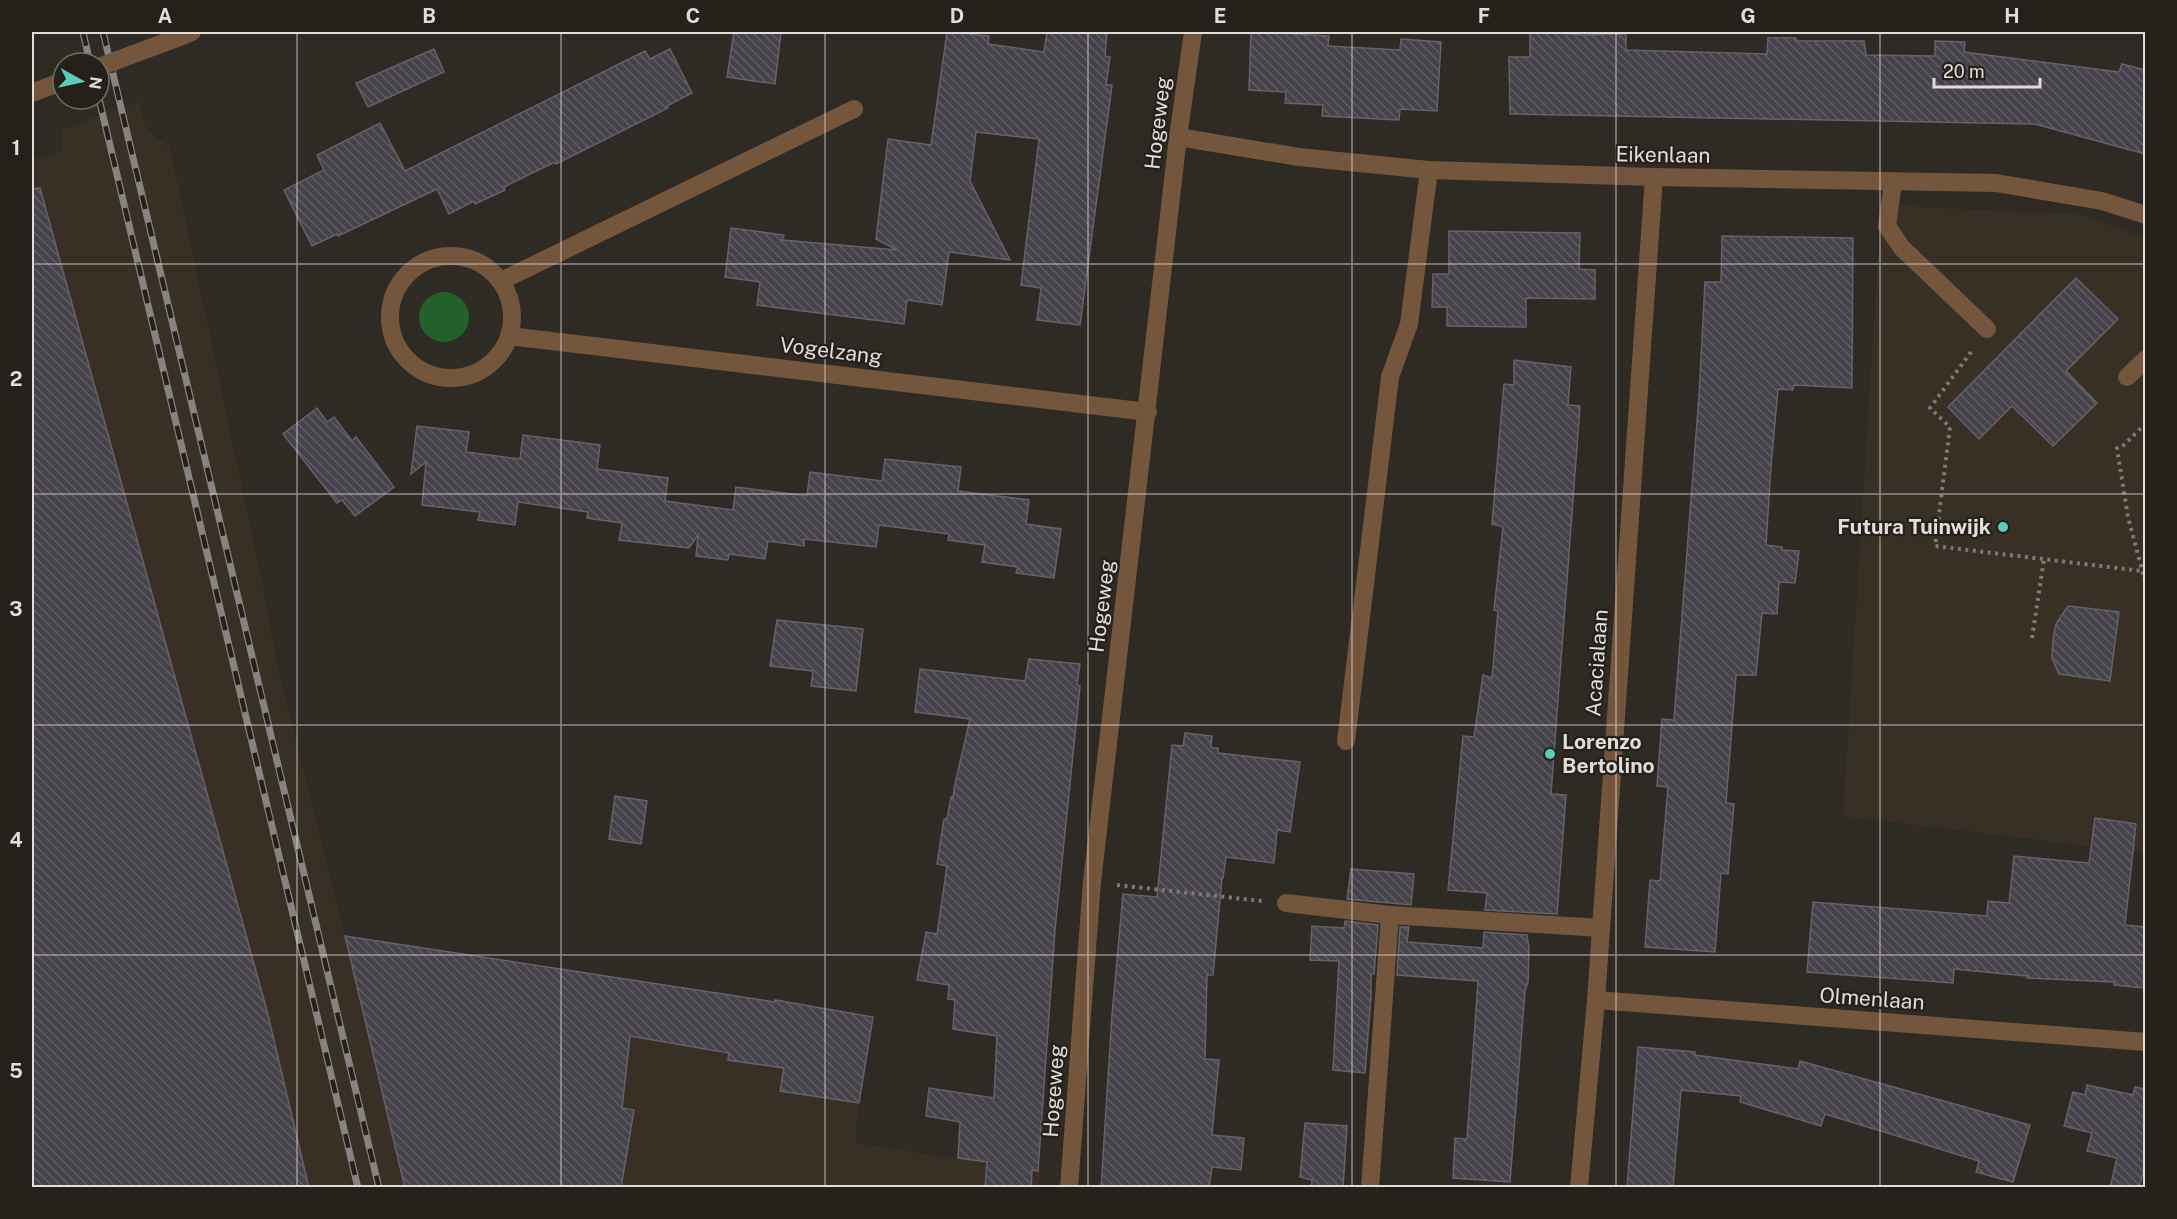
<svg xmlns="http://www.w3.org/2000/svg" width="2177" height="1219" font-family="'Public Sans',sans-serif">
	<style>
		.built { fill: #383024 }
		.grass { fill: #22612b }
		.building { fill: url(#building-back-hatch); stroke: #656269; stroke-width: 1.5 }
		.lines { fill: none; stroke-linecap: round; stroke-linejoin: round }
		.path { stroke: #7e7a75; stroke-width: 4; stroke-dasharray: 3 4.5; stroke-linecap: butt }
		.minor { stroke: #74563c; stroke-width: 18 }
		.rail-casing { stroke: #87837e; stroke-width: 7 }
		.rail { stroke: #25211a; stroke-width: 4.5; stroke-dasharray: 14; stroke-linecap: butt }
		.minor-bridge { stroke: #74563c; stroke-width: 18 }
		.grid { fill: none; stroke: #e1deda; stroke-width: 1.5; stroke-opacity: 0.55 }
		.poi-dot { fill: #5acebd; stroke: #25211a; stroke-width: 2 }
		.labels { text-anchor: middle; stroke-width: 4.5; stroke-linejoin: round; paint-order: stroke }
		.street-label { font-size: 21px; fill: #e1deda; stroke: #25211a }
		.poi-label { font-size: 21px; font-weight: bold; fill: #e1deda; stroke: #25211a; text-anchor: end }
		.neatline { fill: none; stroke: #e1deda; stroke-width: 2 }
		.grid-label { font-size: 20px; text-anchor: middle; font-weight: bold; fill: #e1deda }
	</style>
	<defs>
		<pattern id="building-back-hatch" width="6" height="6" patternUnits="userSpaceOnUse" patternTransform="scale(1.5)"><rect width="6" height="6" fill="#464249"/><path d="M-1 5l2 2M0 0l6 6M5-1l2 2" fill="none" stroke="#605d63"/></pattern>
	</defs>
	<rect width="100%" height="100%" fill="#2e2a24"/>
	<g class="built">
		<polygon points="139,101 146,128 153,135 170,147 263,586 277,665 345,936 873,1017 859,1103 855,1143 1040,1171 1039,1187 32,1188 32,160 63,150 61,130"/>
		<polygon points="1881,205 2085,215 2145,238 2145,853 1843,816"/>
	</g>
	<circle class="grass" cx="444" cy="317" r="25"/>
	<g class="building">
		<polygon points="734,32 781,32 775,84 727,77"/>
		<polygon points="947,32 989,36 988,44 1044,52 1047,32 1107,32 1105,56 1110,57 1106,85 1112,85 1080,325 1037,320 1041,288 1021,285 1039,139 976,132 970,181 1010,260 949,252 942,305 907,300 904,324 757,305 760,282 725,277 731,228 784,235 782,240 897,250 876,239 888,139 931,145"/>
		<polygon points="1251,32 1292,32 1292,34 1329,36 1328,46 1400,50 1401,39 1441,42 1437,111 1400,109 1399,120 1322,116 1323,105 1285,103 1286,92 1249,90"/>
		<polygon points="1544,32 1583,35 1626,34 1626,50 1767,54 1768,38 1796,38 1796,41 1864,41 1866,55 1935,56 1935,41 1965,42 1964,52 2119,72 2122,64 2145,70 2145,154 2035,124 1510,114 1509,57 1530,57 1530,33"/>
		<polygon points="434,49 444,72 368,107 356,83"/>
		<polygon points="670,49 692,93 667,106 668,108 556,164 555,162 530,174 504,187 505,190 475,204 474,201 449,214 437,189 338,236 337,234 312,246 284,190 324,170 317,155 380,123 405,171 645,51 650,59"/>
		<polygon points="40,188 267,1011 309,1188 32,1188 32,189"/>
		<polygon points="1449,231 1580,233 1579,269 1595,270 1595,299 1526,298 1526,327 1447,326 1447,307 1432,307 1433,274 1449,274"/>
		<polygon points="1722,236 1853,238 1852,388 1794,385 1793,390 1778,389 1771,467 1766,545 1782,547 1782,550 1799,551 1795,583 1779,582 1777,614 1762,613 1756,675 1736,675 1726,803 1734,804 1728,874 1721,873 1715,952 1645,947 1650,880 1660,881 1668,787 1657,786 1662,719 1674,720 1699,396 1705,282 1721,282"/>
		<polygon points="2076,278 2118,319 2066,371 2097,403 2053,446 2012,406 1979,439 1948,407"/>
		<polygon points="1514,360 1571,367 1568,405 1580,406 1551,794 1566,795 1557,914 1485,910 1487,893 1448,890 1463,736 1474,737 1483,675 1492,678 1498,611 1494,610 1503,527 1492,524 1496,476 1504,384 1514,385"/>
		<polygon points="317,408 327,422 334,417 352,441 356,437 394,487 355,516 342,500 337,503 283,434"/>
		<polygon points="417,426 469,432 466,452 520,459 523,435 600,445 597,469 668,478 665,501 733,510 736,487 807,496 810,472 882,481 885,459 961,467 958,491 1029,500 1026,524 1061,529 1054,578 1016,573 1018,567 982,562 985,545 948,540 949,534 879,525 876,547 804,539 804,546 768,541 765,559 729,554 728,560 696,556 698,535 689,548 619,540 622,523 587,518 588,512 518,502 515,525 478,520 480,512 422,505 426,462 411,474"/>
		<polygon points="2068,606 2119,612 2110,681 2059,674 2052,658 2053,639 2056,624"/>
		<polygon points="777,620 863,629 856,691 811,686 813,671 770,666"/>
		<polygon points="1029,659 1080,664 1077,685 1080,686 1055,930 1038,1171 1032,1170 1031,1188 985,1188 987,1162 958,1158 960,1122 926,1116 929,1088 994,1098 997,1036 953,1029 955,1000 948,999 949,985 917,980 926,932 937,934 947,866 937,864 944,819 947,819 951,797 953,798 955,784 970,719 915,712 920,669 1025,681"/>
		<polygon points="1185,733 1212,736 1211,748 1218,748 1218,753 1300,762 1290,832 1277,830 1274,863 1226,857 1223,878 1222,878 1213,975 1207,975 1205,1059 1219,1060 1212,1135 1244,1138 1241,1170 1212,1167 1209,1188 1101,1188 1112,1015 1123,894 1157,897 1172,745 1183,746"/>
		<polygon points="615,796 647,801 641,844 609,839"/>
		<polygon points="2095,818 2136,824 2125,925 2145,927 2145,988 2114,985 2114,982 2027,978 2027,976 1954,969 1953,983 1807,972 1813,902 1987,916 1988,901 2009,903 2014,856 2089,863"/>
		<polygon points="1351,869 1414,874 1411,905 1347,899"/>
		<polygon points="1345,921 1378,925 1374,974 1371,974 1371,996 1365,1073 1333,1070 1339,961 1310,960 1312,926 1344,928"/>
		<polygon points="1400,927 1409,927 1407,942 1483,948 1484,932 1527,935 1529,947 1528,982 1525,991 1510,1182 1453,1178 1455,1138 1467,1139 1478,981 1397,975"/>
		<polygon points="345,936 775,1002 775,1000 873,1017 859,1103 780,1091 784,1068 728,1060 729,1053 630,1036 622,1108 634,1110 621,1188 405,1188"/>
		<polygon points="1638,1047 1695,1052 1695,1055 1798,1069 1800,1061 2030,1125 2013,1182 1976,1172 1979,1161 1825,1114 1821,1126 1740,1102 1741,1096 1681,1090 1673,1188 1627,1188"/>
		<polygon points="2087,1085 2133,1095 2135,1087 2145,1089 2145,1166 2139,1188 2110,1188 2117,1158 2087,1151 2092,1133 2064,1126 2073,1092 2085,1095"/>
		<polygon points="1305,1123 1347,1126 1343,1188 1311,1188 1312,1180 1300,1177"/>
	</g>
	<g class="lines">
		<g class="path">
			<polyline points="1971,352 1930,408 1950,427 1935,546 2142,571"/>
			<polyline points="2146,423 2124,445 2117,448 2128,517 2146,585"/>
			<polyline points="2032,638 2044,559"/>
			<polyline points="1117,885 1262,901"/>
		</g>
		<g class="minor">
			<polyline points="174,39 192,32"/>
			<polyline points="32,93 63,81"/>
			<polyline points="1178,137 1299,157 1429,170 1654,177 1996,183 2102,201 2146,215"/>
			<polyline points="1893,182 1887,226 1902,248 1987,329"/>
			<circle cx="451" cy="317" r="61"/>
			<polyline points="501,281 854,109"/>
			<polyline points="509,336 1148,412"/>
			<polyline points="2127,377 2146,359"/>
			<polyline points="1346,741 1390,377 1409,324 1429,170"/>
			<polyline points="1286,903 1390,915 1601,928"/>
			<polyline points="1596,1000 2146,1042"/>
			<polyline points="1069,1188 1092,882 1178,137 1193,32"/>
			<polyline points="1370,1188 1390,915"/>
			<polyline points="1579,1188 1596,1000 1654,177"/>
		</g>
		<g class="rail-casing">
			<g id="rail">
				<polyline points="83,32 90,63"/>
				<polyline points="103,32 379,1188"/>
				<polyline points="99,99 358,1188"/>
			</g>
		</g>
		<use href="#rail" class="rail"/>
		<polyline class="minor-bridge" points="99,67 174,39"/>
	</g>
	<path class="grid" d="M297 32V1188M561 32V1188M825 32V1188M1088 32V1188M1352 32V1188M1616 32V1188M1880 32V1188M32 264H2146M32 494H2146M32 725H2146M32 955H2146"/>
	<g class="poi-dot">
		<circle cx="2003" cy="527" r="6"/>
		<circle cx="1550" cy="754" r="6"/>
	</g>
	<g class="labels">
		<g class="street-label">
			<text transform="translate(1158 123) rotate(-83)" y="7">Hogeweg</text>
			<text transform="translate(1663 155) rotate(1)" y="7">Eikenlaan</text>
			<text transform="translate(831 351) rotate(7)" y="7">Vogelzang</text>
			<text transform="translate(1102 606) rotate(-83)" y="7">Hogeweg</text>
			<text transform="translate(1597 663) rotate(-86)" y="7">Acacialaan</text>
			<text transform="translate(1872 999) rotate(4)" y="7">Olmenlaan</text>
			<text transform="translate(1054 1091) rotate(-86)" y="7">Hogeweg</text>
		</g>
		<g class="poi-label">
			<text x="1991" y="534">Futura Tuinwijk</text>
			<text x="1562" y="749" text-anchor="start">Lorenzo<tspan x="1562" dy="24">Bertolino</tspan></text>
		</g>
	</g>
	<rect width="2177" height="1219" fill="none" stroke="#25211a" stroke-width="66"/>
	<g transform="translate(81 81) rotate(98)"><circle r="28" fill="#25211a" stroke="#706d67" stroke-width="1.5"/>
	<path d="M0-4.5L10 22L0 15L-10 22Z" fill="#5acebd"/>
	<text y="-9" font-size="16" font-weight="bold" text-anchor="middle" fill="#e1deda">N</text>
	</g>
	<path d="M1934 78v9h106v-9" fill="none" stroke="#e1deda" stroke-width="3"/>
	<text x="1943" y="78" font-size="18" fill="#e1deda" stroke="#25211a" stroke-width="4.5" paint-order="stroke">20 m</text>
	<rect x="33" y="33" width="2111" height="1153" class="neatline"/>
	<g class="grid-label">
		<text x="165" y="23">A</text>
		<text x="429" y="23">B</text>
		<text x="693" y="23">C</text>
		<text x="957" y="23">D</text>
		<text x="1220" y="23">E</text>
		<text x="1484" y="23">F</text>
		<text x="1748" y="23">G</text>
		<text x="2012" y="23">H</text>
		<text x="16" y="155">1</text>
		<text x="16" y="386">2</text>
		<text x="16" y="616">3</text>
		<text x="16" y="847">4</text>
		<text x="16" y="1078">5</text>
	</g>
</svg>
